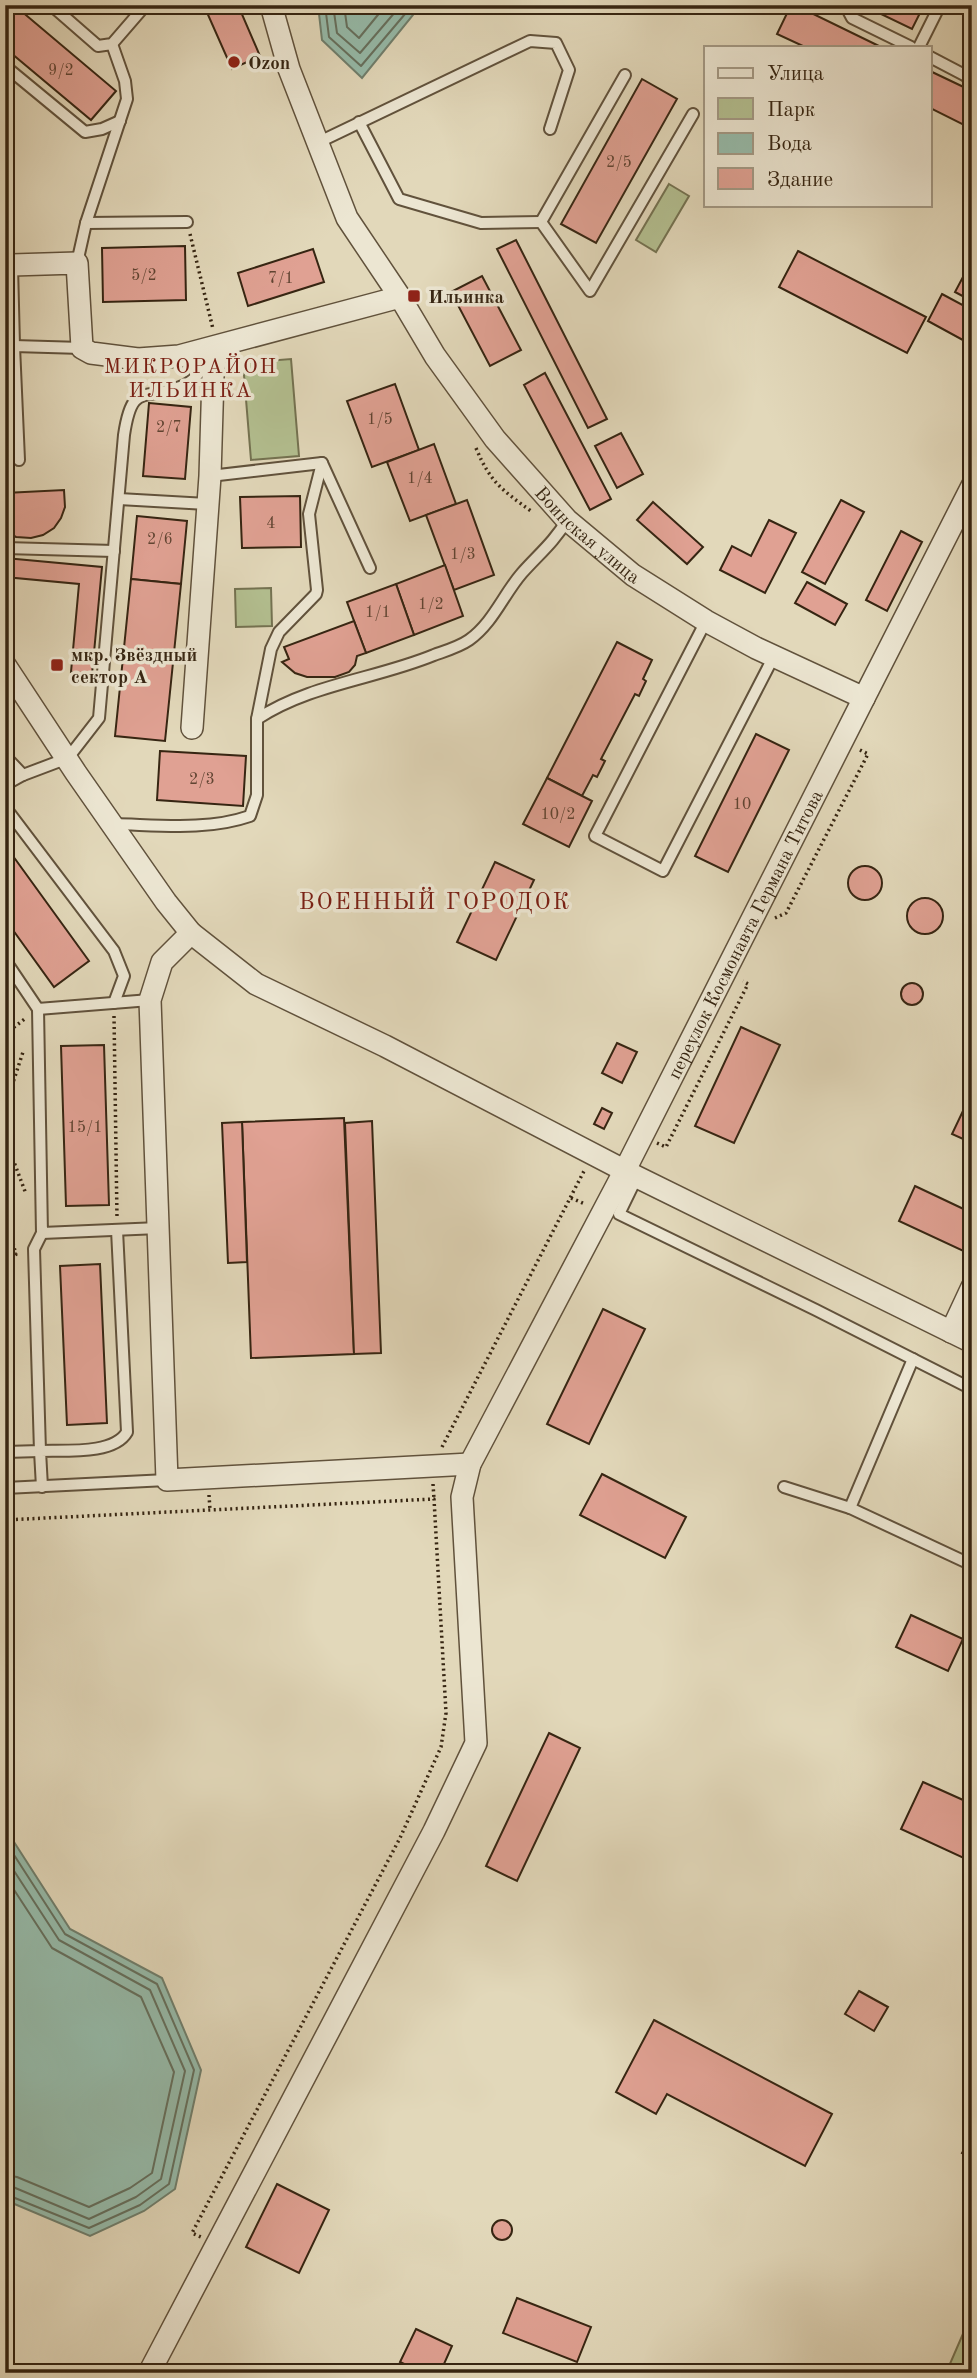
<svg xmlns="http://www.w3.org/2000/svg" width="977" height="2378" font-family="'Old Standard TT',serif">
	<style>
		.green { fill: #b3bf90; stroke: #747251; stroke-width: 2 }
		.water { fill: #96bbaa; stroke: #707f6d; stroke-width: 2 }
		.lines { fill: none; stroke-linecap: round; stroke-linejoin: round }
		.shore { stroke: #66705e; stroke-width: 2 }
		.building { fill: #e0a193; stroke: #362512; stroke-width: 2 }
		.lane-casing { stroke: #61523c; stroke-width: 14 }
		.street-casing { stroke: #61523c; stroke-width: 24 }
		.path { stroke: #362512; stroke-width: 3.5; stroke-dasharray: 2 3.5; stroke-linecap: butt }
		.lane { stroke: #ece6d2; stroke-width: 10 }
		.street { stroke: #ece6d2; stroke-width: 21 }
		.poi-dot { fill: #8f2418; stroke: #ece6d2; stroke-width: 2.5 }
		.labels { text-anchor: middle; stroke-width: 7; stroke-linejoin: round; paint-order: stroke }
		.number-label { font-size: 16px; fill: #604432 }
		.poi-label { font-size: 19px; font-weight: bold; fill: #362512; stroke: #ece6d2; text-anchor: start }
		.street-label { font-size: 19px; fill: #362512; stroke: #ece6d2 }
		.neighbourhood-label { font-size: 21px; letter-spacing: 2px; fill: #7a1f14; stroke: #ece6d2 }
		.quarter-label { font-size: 23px; letter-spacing: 2px; fill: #7a1f14; stroke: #ece6d2 }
	</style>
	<rect width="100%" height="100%" fill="#e2d8ba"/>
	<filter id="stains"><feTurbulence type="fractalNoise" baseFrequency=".00286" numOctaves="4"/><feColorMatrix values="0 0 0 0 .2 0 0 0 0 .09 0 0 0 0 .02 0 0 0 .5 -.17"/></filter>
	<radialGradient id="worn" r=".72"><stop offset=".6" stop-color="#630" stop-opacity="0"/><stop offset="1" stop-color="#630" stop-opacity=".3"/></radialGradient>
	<g class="green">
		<polygon points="669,184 689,196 656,252 636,240"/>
		<polygon points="291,359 299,456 251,460 243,363"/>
		<polygon points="271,588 272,626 236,627 235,589"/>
		<polygon points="972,2313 972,2373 946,2373"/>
	</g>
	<g class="water">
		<polygon points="318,5 412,5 413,15 362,78 322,40"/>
		<polygon points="5,1828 70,1929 162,1978 201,2070 175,2189 144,2211 90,2236 5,2200"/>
	</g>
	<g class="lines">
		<g class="shore">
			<polyline points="325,5 329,37 361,66 405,14 405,5"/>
			<polyline points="333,5 337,33 360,53 396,11 397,5"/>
			<polyline points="344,5 347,27 359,38 386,5"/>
			<polyline points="5,1841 65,1934 157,1984 194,2070 169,2184 140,2205 89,2228 5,2194"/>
			<polyline points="5,1857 59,1940 150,1990 185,2071 161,2179 136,2197 89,2219 13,2187 5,2186"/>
			<polyline points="5,1876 52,1948 141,1997 174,2072 152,2173 130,2188 89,2207 17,2177 5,2175"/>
		</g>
	</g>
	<g class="building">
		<polygon points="5,5 14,5 116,91 91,120 5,48"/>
		<polygon points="212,5 238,5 260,56 232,69 205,8"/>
		<polygon points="791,5 795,5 881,47 805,47 777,34"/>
		<polygon points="885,5 924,5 912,29 881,14"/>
		<polygon points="930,71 972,91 972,129 930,108"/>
		<polygon points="642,79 677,99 596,243 561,224"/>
		<polygon points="516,240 607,419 588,428 497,249"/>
		<polygon points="185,246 186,300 103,302 102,248"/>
		<polygon points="313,249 324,282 248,306 238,273"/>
		<polygon points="798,251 926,317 907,353 779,287"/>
		<polygon points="972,260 972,301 955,292"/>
		<polygon points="482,276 521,350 490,366 451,292"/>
		<polygon points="942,294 972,310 972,345 928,321"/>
		<polygon points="545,373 611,499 590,510 524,385"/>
		<polygon points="395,384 419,450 372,467 347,401"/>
		<polygon points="149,403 191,407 185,479 143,476"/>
		<polygon points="621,433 643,474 617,488 595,446"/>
		<polygon points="434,444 456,504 410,521 387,462"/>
		<polygon points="64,490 65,507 61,518 54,528 43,535 31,538 16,537 5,531 5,493"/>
		<polygon points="300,496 301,547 242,548 240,497"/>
		<polygon points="467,500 494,575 454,590 426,515"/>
		<polygon points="841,500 864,512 825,584 802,572"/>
		<polygon points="653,502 703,547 687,564 637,520"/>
		<polygon points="137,516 187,521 181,584 131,579"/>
		<polygon points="769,520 796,533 765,593 720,570 732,546 751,556"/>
		<polygon points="901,531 922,542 887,611 866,600"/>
		<polygon points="5,558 102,567 92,674 71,672 79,584 5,577"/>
		<polygon points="445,565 463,616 414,635 396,584"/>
		<polygon points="131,579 181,584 165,741 115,736"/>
		<polygon points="807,582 847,604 835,625 795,603"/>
		<polygon points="396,584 414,635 366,653 347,602"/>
		<polygon points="354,621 366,653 357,656 355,665 349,672 335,677 307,677 295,673 282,662 289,659 284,647"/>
		<polygon points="617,642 652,660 643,679 646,681 639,696 635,694 601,759 605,761 597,777 593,775 582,796 547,778"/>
		<polygon points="756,734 789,750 728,872 695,856"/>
		<polygon points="160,751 246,756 243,806 157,800"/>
		<polygon points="547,778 592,801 569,847 523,824"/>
		<polygon points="5,845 89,961 54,987 5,919"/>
		<polygon points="495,862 534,880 496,960 457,942"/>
		<circle cx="865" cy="883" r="17"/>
		<circle cx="925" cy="916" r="18"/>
		<circle cx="912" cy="994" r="11"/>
		<polygon points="741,1027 780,1045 734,1143 695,1126"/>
		<polygon points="617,1043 637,1052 622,1083 602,1073"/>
		<polygon points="104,1045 109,1205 66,1206 61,1046"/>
		<polygon points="972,1092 972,1143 952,1134"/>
		<polygon points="602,1108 612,1113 604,1129 594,1124"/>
		<polygon points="344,1118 354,1354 251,1358 242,1122"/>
		<polygon points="372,1121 381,1353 354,1354 345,1123"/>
		<polygon points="242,1122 247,1262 228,1263 222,1123"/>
		<polygon points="915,1186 972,1213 972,1255 899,1221"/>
		<polygon points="100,1264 107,1423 67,1425 60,1266"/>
		<polygon points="603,1309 645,1329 589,1444 547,1424"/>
		<polygon points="602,1474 686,1517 665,1558 580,1515"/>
		<polygon points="911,1615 963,1639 948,1671 896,1647"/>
		<polygon points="549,1733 580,1748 517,1881 486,1866"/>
		<polygon points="923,1782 972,1804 972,1851 968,1860 901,1829"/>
		<polygon points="859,1991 888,2007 874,2031 845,2014"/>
		<polygon points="654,2020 832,2114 805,2166 667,2094 656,2114 616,2092"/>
		<polygon points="972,2135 972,2158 962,2153"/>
		<polygon points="277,2184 329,2210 299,2273 246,2247"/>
		<circle cx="502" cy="2230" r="10"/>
		<polygon points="517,2298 591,2327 577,2362 503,2333"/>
		<polygon points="416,2329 452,2346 440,2373 423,2373 400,2362"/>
	</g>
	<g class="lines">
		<g class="lane-casing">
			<g id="lane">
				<polyline points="51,5 98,46 112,44 144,7 141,5"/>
				<polyline points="845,5 852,18 911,47"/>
				<polyline points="919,47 940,5"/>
				<polyline points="930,57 972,79"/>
				<polyline points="5,66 85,132 102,129 120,121"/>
				<polyline points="966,76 972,63"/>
				<polyline points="359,122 399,199 481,223 541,222"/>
				<polyline points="317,143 530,41 556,43 569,70 550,129"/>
				<polyline points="541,222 590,291 693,114"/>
				<polyline points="541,222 625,75"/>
				<polyline points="86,223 187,222"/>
				<polyline points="77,263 86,223 127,99 125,81 112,44"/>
				<polyline points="12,265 14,346"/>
				<polyline points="19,460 14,346 82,348"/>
				<path d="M322 463 309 514 317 590 316 594 279 632 271 649 257 719C310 684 376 679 434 655 445 651 459 647 469 640 493 623 503 595 522 573 538 555 555 541 567 520"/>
				<polyline points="210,476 322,463 370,568"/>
				<polyline points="119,499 207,504"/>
				<polyline points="5,548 114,551"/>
				<polyline points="706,621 595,836 663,871 774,656"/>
				<polyline points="5,756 23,775"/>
				<path d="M5 785 23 775 68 758 99 718 124 435C132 382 143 401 180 387 195 382 202 369 211 356"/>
				<polyline points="5,807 114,951 124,976 114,1003"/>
				<path d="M113 824C159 825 207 831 250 816L257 795V719"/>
				<polyline points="5,960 38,1009 150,1000"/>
				<polyline points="38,1009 42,1233 159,1228"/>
				<polyline points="637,1177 619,1214 816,1310 972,1389"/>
				<polyline points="5,1452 40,1451 34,1249 42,1233"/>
				<path d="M42 1487 40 1451C64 1450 114 1455 127 1432L117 1230"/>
				<polyline points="784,1487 850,1508 972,1565"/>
				<polyline points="5,1488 167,1480"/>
				<polyline points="850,1508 913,1359"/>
			</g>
		</g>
		<g class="street-casing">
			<g id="street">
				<path id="s1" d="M271 5 289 69 347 218 400 297 435 356 495 439 567 520 633 575 706 621 756 648 864 698 972 486"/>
				<polyline points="5,263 12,265 77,263 82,348 91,353 138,359 179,356 400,297"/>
				<polyline points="5,665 76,773 166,902 191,933 256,984 385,1046 637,1177 972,1342"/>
				<polyline points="192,728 210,476 213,376 217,348"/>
				<polyline points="191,933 162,962 150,1000 167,1480 470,1464"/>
				<polyline points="951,1332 972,1287"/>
				<path id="s2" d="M149 2373 434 1831 476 1743 462 1497 470 1464 625 1170 864 698"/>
			</g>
		</g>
		<g class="path">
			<polyline points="190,234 213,329"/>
			<path d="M476 448C490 482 502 490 531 511"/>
			<polyline points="775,918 786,913 868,754 858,749"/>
			<polyline points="114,1016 117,1218"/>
			<polyline points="5,1034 26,1018"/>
			<polyline points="5,1107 23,1052"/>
			<polyline points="657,1143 666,1147 748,984 743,981"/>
			<polyline points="5,1147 8,1146 26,1194"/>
			<polyline points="571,1198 585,1204"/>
			<polyline points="5,1211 16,1255"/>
			<polyline points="5,1258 17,1254"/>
			<polyline points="442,1447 584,1171"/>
			<polyline points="433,1484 434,1499"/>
			<polyline points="209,1495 210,1510"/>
			<polyline points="5,1520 434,1499 446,1713 441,1747 400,1838 192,2233 201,2237"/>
		</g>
		<use href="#lane" class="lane"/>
		<use href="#street" class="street"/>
	</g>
	<g class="poi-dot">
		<circle cx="234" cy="62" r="7"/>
		<rect x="407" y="289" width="14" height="14" rx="3.5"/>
		<rect x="50" y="658" width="14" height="14" rx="3.5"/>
	</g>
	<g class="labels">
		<g class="number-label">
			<text x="61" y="75">9/2</text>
			<text x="619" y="167">2/5</text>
			<text x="144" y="280">5/2</text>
			<text x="281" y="283">7/1</text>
			<text x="380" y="424">1/5</text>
			<text x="169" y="432">2/7</text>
			<text x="420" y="483">1/4</text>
			<text x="271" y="528">4</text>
			<text x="160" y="544">2/6</text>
			<text x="463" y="559">1/3</text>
			<text x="431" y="609">1/2</text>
			<text x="378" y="617">1/1</text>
			<text x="202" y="784">2/3</text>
			<text x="742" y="809">10</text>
			<text x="558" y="819">10/2</text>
			<text x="85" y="1132">15/1</text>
		</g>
		<g class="poi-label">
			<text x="248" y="69">Ozon</text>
			<text x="428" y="303">Ильинка</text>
			<text x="71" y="661">мкр. Звёздный<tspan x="71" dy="22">сектор А</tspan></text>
		</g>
		<g class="street-label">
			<text dy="7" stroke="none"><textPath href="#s1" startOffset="626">Воинская улица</textPath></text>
			<text dy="7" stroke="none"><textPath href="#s2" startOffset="1587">переулок Космонавта Германа Титова</textPath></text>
		</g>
		<g class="neighbourhood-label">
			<text x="191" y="373">МИКРОРАЙОН<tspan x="191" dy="24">ИЛЬИНКА</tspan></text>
		</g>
		<g class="quarter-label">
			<text x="435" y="909">ВОЕННЫЙ ГОРОДОК</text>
		</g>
	</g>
	<rect width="977" height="2378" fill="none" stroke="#e2d8ba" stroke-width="28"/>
	<rect x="7" y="7" width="963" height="2364" fill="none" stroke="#362512" stroke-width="3.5"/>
	<rect x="14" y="14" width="949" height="2350" fill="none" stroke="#362512" stroke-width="2"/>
	<rect x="704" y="46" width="228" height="161" fill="#ece6d2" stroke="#a39985" stroke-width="2"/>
	<rect x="718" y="68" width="35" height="10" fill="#ece6d2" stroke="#a39985" stroke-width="2"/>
	<text x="767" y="80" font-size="21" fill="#362512">Улица</text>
	<rect x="718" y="98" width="35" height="21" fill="#b3bf90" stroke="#a39985" stroke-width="2"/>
	<text x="767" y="116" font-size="21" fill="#362512">Парк</text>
	<rect x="718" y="133" width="35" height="21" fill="#96bbaa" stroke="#a39985" stroke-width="2"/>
	<text x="767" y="150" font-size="21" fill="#362512">Вода</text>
	<rect x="718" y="168" width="35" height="21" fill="#e0a193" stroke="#a39985" stroke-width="2"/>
	<text x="767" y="186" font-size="21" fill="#362512">Здание</text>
	<rect width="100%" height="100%" filter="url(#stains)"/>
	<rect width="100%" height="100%" fill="url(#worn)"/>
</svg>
